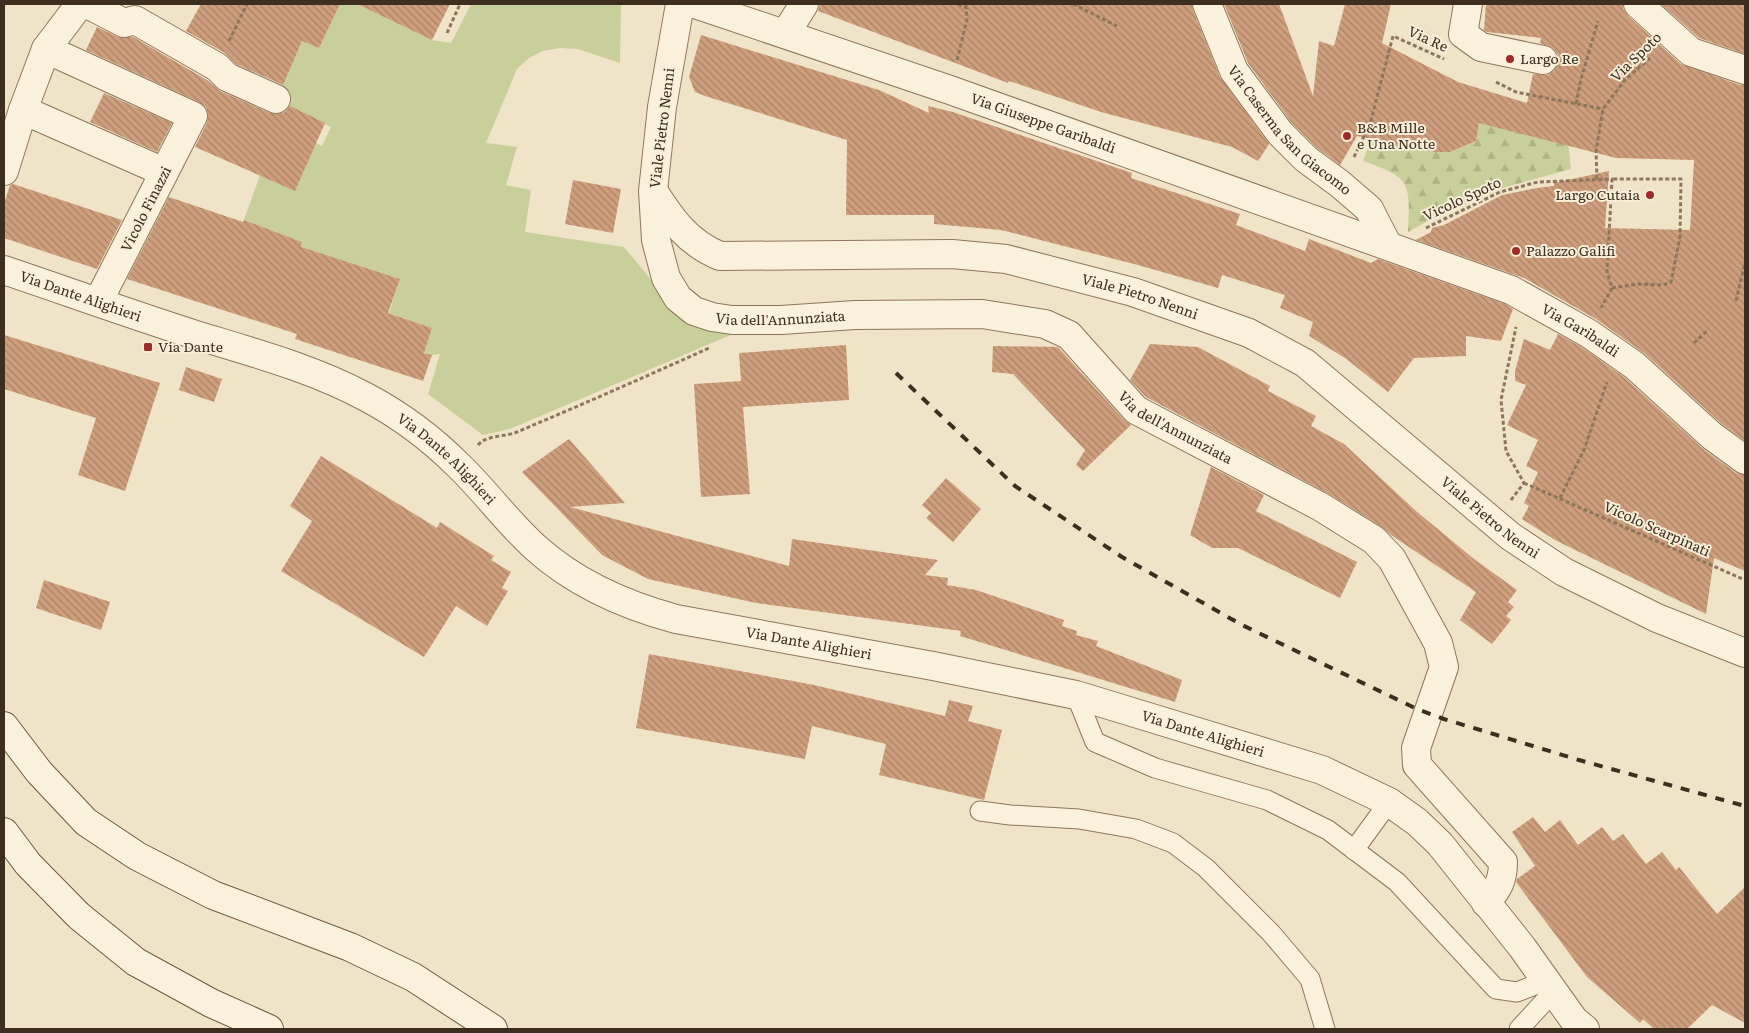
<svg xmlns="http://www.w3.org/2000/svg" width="1749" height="1033" font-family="Literata,serif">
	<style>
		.green { fill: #c9cf9b }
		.forest { fill: url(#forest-firs) }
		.building { fill: url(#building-back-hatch) }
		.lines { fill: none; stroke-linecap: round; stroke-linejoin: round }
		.service-casing { stroke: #8d765c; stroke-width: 21 }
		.minor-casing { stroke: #8d765c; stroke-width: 30 }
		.tertiary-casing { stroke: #8d765c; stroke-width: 30 }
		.secondary-casing { stroke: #6f573f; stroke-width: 30 }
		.path { stroke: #8d765c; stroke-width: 3; stroke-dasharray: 4 2.5; stroke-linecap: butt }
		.service { stroke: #faf1dc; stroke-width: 19 }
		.minor { stroke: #faf1dc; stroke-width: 28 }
		.tertiary { stroke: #faf1dc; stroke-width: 28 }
		.secondary { stroke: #faf1dc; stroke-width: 28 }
		.rail { stroke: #3d2e20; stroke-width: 4; stroke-dasharray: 9 9; stroke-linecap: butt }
		.poi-dot { fill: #9e2a2b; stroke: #f7eed8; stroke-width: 2 }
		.labels { text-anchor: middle; stroke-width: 4; stroke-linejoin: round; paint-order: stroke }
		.street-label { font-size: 14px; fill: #3d2e20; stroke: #f7eed8 }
		.poi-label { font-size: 14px; fill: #3d2e20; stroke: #f7eed8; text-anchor: start }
	</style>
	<defs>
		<pattern id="forest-firs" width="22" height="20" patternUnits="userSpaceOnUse" patternTransform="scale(1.25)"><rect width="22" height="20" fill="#c9cf9b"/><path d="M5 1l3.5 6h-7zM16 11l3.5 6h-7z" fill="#aeb285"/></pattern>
		<pattern id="building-back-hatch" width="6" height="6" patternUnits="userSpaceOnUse" patternTransform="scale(1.25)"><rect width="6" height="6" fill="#cf9f7d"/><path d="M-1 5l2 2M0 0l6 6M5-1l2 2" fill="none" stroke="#a98266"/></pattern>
	</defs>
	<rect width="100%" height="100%" fill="#f0e4c8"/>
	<polygon class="green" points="340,4 357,4 432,40 451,43 471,4 621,4 620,63 578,49 560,48 543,51 529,58 517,69 486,143 517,147 506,185 531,190 525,232 624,247 678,312 708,329 733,334 510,429 483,435 428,394 440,354 432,355 424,353 432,328 389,313 400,279 343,261 292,274 302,242 244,220 260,175 295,190 307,164 277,147 287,129 322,146 331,127 282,103 280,90 302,41 319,48"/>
	<path class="forest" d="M1479 122 1568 141 1571 169 1499 189 1437 216 1408 232C1410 183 1412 178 1363 161L1372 138 1435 152H1450L1476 141Z"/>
	<g class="building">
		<polygon points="201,4 340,4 319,48 302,41 283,85 236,64 225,53 186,31"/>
		<polygon points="357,4 450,4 432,40"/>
		<polygon points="820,4 1192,4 1193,10 1220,77 1269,144 1258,161 1232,147 1101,112 1009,81 1008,83 818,11"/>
		<polygon points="1224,4 1279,4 1313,96 1319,41 1334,46 1345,4 1391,4 1382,43 1458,82 1527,103 1533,74 1547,75 1554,71 1558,63 1558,55 1553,48 1540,43 1541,38 1487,32 1484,30 1486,4 1623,4 1623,9 1628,16 1681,64 1740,85 1745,85 1745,441 1722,424 1644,353 1596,319 1524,278 1416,240 1431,232 1432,228 1444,225 1502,195 1537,188 1554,186 1554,183 1609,171 1605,228 1690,230 1694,160 1616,158 1479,123 1476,141 1450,152 1435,152 1357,136 1340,165 1316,147 1292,123 1248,63"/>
		<polygon points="1661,4 1745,4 1745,54 1699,38"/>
		<polygon points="97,27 118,37 133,37 207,80 220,91 270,113 278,114 285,112 290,106 325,123 295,191 195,147 207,123 208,114 206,107 199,102 86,50"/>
		<polygon points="701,35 879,90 929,113 928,106 953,112 1132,173 1131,178 1240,214 1236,225 1305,251 1309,239 1371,263 1378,259 1505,304 1513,309 1501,341 1466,336 1466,356 1414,358 1388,392 1345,358 1309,336 1313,322 1280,308 1285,295 1222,275 1218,288 1138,265 1001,230 934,224 934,215 846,215 847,140 705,96 695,92 689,77"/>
		<polygon points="104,93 172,123 157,152 90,122"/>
		<polygon points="573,180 621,189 613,233 565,224"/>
		<polygon points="13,184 122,220 97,269 4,238 4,204 10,185"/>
		<polygon points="169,197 243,222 244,220 281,234 302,242 301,247 400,279 388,313 432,328 424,353 432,355 423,381 295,339 297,334 127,279"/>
		<polygon points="1558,334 1580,346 1624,377 1703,449 1736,473 1745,475 1745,571 1714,558 1706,614 1555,540 1522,519 1529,506 1524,503 1538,472 1526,466 1538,440 1507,425 1526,385 1515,381 1515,371 1524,339 1550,350"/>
		<polygon points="4,335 160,383 125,491 78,475 96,418 4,389"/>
		<polygon points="1150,344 1198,347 1270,386 1268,391 1316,416 1311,426 1344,444 1416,511 1474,559 1517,590 1508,602 1514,607 1506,616 1511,620 1492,644 1460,620 1476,592 1391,535 1382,527 1329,494 1146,397 1130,380"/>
		<polygon points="846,345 849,400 743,407 750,494 701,497 694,384 741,381 739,353"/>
		<polygon points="993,346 1058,347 1124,420 1131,425 1083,471 1076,465 1085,450 1013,374 992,372"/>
		<polygon points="186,367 222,379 214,402 179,390"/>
		<polygon points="569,439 625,503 570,507 789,566 792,539 938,560 925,575 948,578 947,585 976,590 1064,620 1062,626 1077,631 1076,635 1098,641 1096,646 1182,680 1175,702 960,636 961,631 756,603 648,579 602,555 522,472"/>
		<polygon points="321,456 437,528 440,522 494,556 491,560 511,572 502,588 508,591 487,626 456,606 424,657 281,571 312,521 290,506"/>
		<polygon points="1211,467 1264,495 1256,511 1357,562 1340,598 1238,548 1212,548 1190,535"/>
		<polygon points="946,478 981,509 953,542 926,518 931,513 922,505"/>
		<polygon points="44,580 110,602 101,630 36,608"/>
		<polygon points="649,654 814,685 945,716 949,700 973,706 968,721 1002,730 984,800 879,775 886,744 812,726 805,759 636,728"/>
		<polygon points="1533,817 1545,832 1560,820 1578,845 1602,827 1613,841 1623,834 1646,864 1662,852 1676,870 1679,867 1717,914 1745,887 1745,1023 1712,1005 1687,1029 1654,1029 1643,1019 1640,1023 1587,977 1516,882 1517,879 1535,866 1512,832"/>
	</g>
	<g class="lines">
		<g class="service-casing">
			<g id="service">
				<polyline points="1076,695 1095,742 1155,768 1267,800 1328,830 1397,882 1496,989 1517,992 1545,981"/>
				<polyline points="980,811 1010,815 1079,819 1136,829 1173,843 1206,868 1271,933 1310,979 1325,1029"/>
				<polyline points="1354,850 1389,802"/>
				<polyline points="1519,1029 1554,991"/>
			</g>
		</g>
		<g class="minor-casing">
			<g id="minor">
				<polyline points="87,4 124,23 135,20 217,67 227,77 276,99"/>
				<path id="s1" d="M680 4 662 107 653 191 656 240 666 278 678 298 694 311 712 317 732 320H781L855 315 982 314 1045 324 1069 335 1136 410 1321 507 1374 540 1392 559 1438 643 1444 667 1416 748 1417 765 1503 862C1503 881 1498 888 1486 903"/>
				<path id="s2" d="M695 4 950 90 1511 290 1588 333 1634 365 1712 436 1745 460"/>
				<path id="s3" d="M1207 4 1234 71 1280 133 1306 159 1340 184 1369 209 1388 246"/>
				<polyline points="1468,4 1463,34 1481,47 1543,60"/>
				<polyline points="1638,4 1691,52 1745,70"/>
				<polyline points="786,33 804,4"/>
				<polyline points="46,49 193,116 98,302"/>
				<polyline points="23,110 164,172"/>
				<polyline points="4,171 23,110 46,49 80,4"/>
				<path id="s4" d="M654 192C672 220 688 243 720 256L952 254 1006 259 1133 292 1249 333 1305 363 1510 536 1564 572 1657 618 1745 653"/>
			</g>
		</g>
		<g class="tertiary-casing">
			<g id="tertiary">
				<path id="s5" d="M4 270C69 292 133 315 199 336 255 353 314 369 366 397 400 415 432 439 459 466 486 492 508 523 536 548 576 584 624 605 676 619L933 666 1076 695 1322 770 1389 802 1417 822 1440 844 1522 947 1574 1020 1585 1029"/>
			</g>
		</g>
		<g class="secondary-casing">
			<g id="secondary">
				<polyline points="4,726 39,772 86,822 137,856 213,895 350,947 413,977 493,1029"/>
				<polyline points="4,832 28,864 79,916 136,962 211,1003 269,1029"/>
			</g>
		</g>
		<g class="path">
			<polyline points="958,4 966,8"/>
			<polyline points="1073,4 1117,26"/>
			<polyline points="447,33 460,4"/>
			<polyline points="229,41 247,4"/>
			<polyline points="957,60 967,20 966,4"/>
			<polyline points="1496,82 1516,92 1603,109"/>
			<polyline points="1576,104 1581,79 1598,21"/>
			<polyline points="1354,157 1370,124 1393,36 1444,59"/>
			<polyline points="1597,179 1596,151 1603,109 1625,80 1651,57"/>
			<polyline points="1426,228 1500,192 1538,182 1612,179 1607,272 1612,288 1601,308"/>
			<polyline points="1612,288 1638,284 1663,285 1671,282 1680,237 1681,179 1612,179"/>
			<polyline points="1736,301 1745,262"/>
			<polyline points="1694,343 1708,330"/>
			<path d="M478 445C486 435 505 437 517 432 581 405 645 377 709 348"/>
			<polyline points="1524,483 1745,580"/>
			<polyline points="1560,498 1584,450 1607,382"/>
			<polyline points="1511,500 1524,483 1506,451 1501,400 1516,327"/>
		</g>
		<use href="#service" class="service"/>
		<use href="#minor" class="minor"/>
		<use href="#tertiary" class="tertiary"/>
		<use href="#secondary" class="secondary"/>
		<polyline class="rail" points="896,373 1015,486 1122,557 1242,625 1417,709 1444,719 1579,760 1745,806"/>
	</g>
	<g class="poi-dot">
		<circle cx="1510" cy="59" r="5"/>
		<circle cx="1347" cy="136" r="5"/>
		<circle cx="1650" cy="195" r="5"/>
		<circle cx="1516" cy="251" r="5"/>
		<rect x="143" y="342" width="10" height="10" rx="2.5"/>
	</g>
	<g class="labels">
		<g class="street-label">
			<text transform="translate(1428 39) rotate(25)" y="5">Via Re</text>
			<text transform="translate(1636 57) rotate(-44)" y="5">Via Spoto</text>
			<text dy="5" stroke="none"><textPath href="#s2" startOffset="368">Via Giuseppe Garibaldi</textPath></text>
			<text transform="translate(662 128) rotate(-83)" y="5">Viale Pietro Nenni</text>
			<text dy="5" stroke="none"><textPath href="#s3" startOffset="154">Via Caserma San Giacomo</textPath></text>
			<text transform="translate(1462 199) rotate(-25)" y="5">Vicolo Spoto</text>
			<text transform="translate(146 209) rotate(-63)" y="5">Vicolo Finazzi</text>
			<text dy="5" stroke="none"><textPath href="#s5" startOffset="81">Via Dante Alighieri</textPath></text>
			<text dy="5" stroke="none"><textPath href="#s4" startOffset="519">Viale Pietro Nenni</textPath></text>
			<text dy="5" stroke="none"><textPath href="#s1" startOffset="409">Via dell'Annunziata</textPath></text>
			<text dy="5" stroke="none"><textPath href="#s2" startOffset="945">Via Garibaldi</textPath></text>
			<text dy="5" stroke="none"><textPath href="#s1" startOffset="844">Via dell'Annunziata</textPath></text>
			<text dy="5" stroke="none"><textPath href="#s5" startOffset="486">Via Dante Alighieri</textPath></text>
			<text dy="5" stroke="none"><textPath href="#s4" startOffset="939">Viale Pietro Nenni</textPath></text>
			<text transform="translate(1657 529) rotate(24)" y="5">Vicolo Scarpinati</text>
			<text dy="5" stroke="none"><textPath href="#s5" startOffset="906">Via Dante Alighieri</textPath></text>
			<text dy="5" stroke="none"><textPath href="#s5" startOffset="1311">Via Dante Alighieri</textPath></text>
		</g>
		<g class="poi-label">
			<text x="1520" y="64">Largo Re</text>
			<text x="1357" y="133">B&amp;B Mille<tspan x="1357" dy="16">e Una Notte</tspan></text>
			<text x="1640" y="200" text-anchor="end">Largo Cutaia</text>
			<text x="1526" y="256">Palazzo Galifi</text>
			<text x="158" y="352">Via Dante</text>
		</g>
	</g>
	<rect width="1749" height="1033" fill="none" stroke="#3d2e20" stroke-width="10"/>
</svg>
